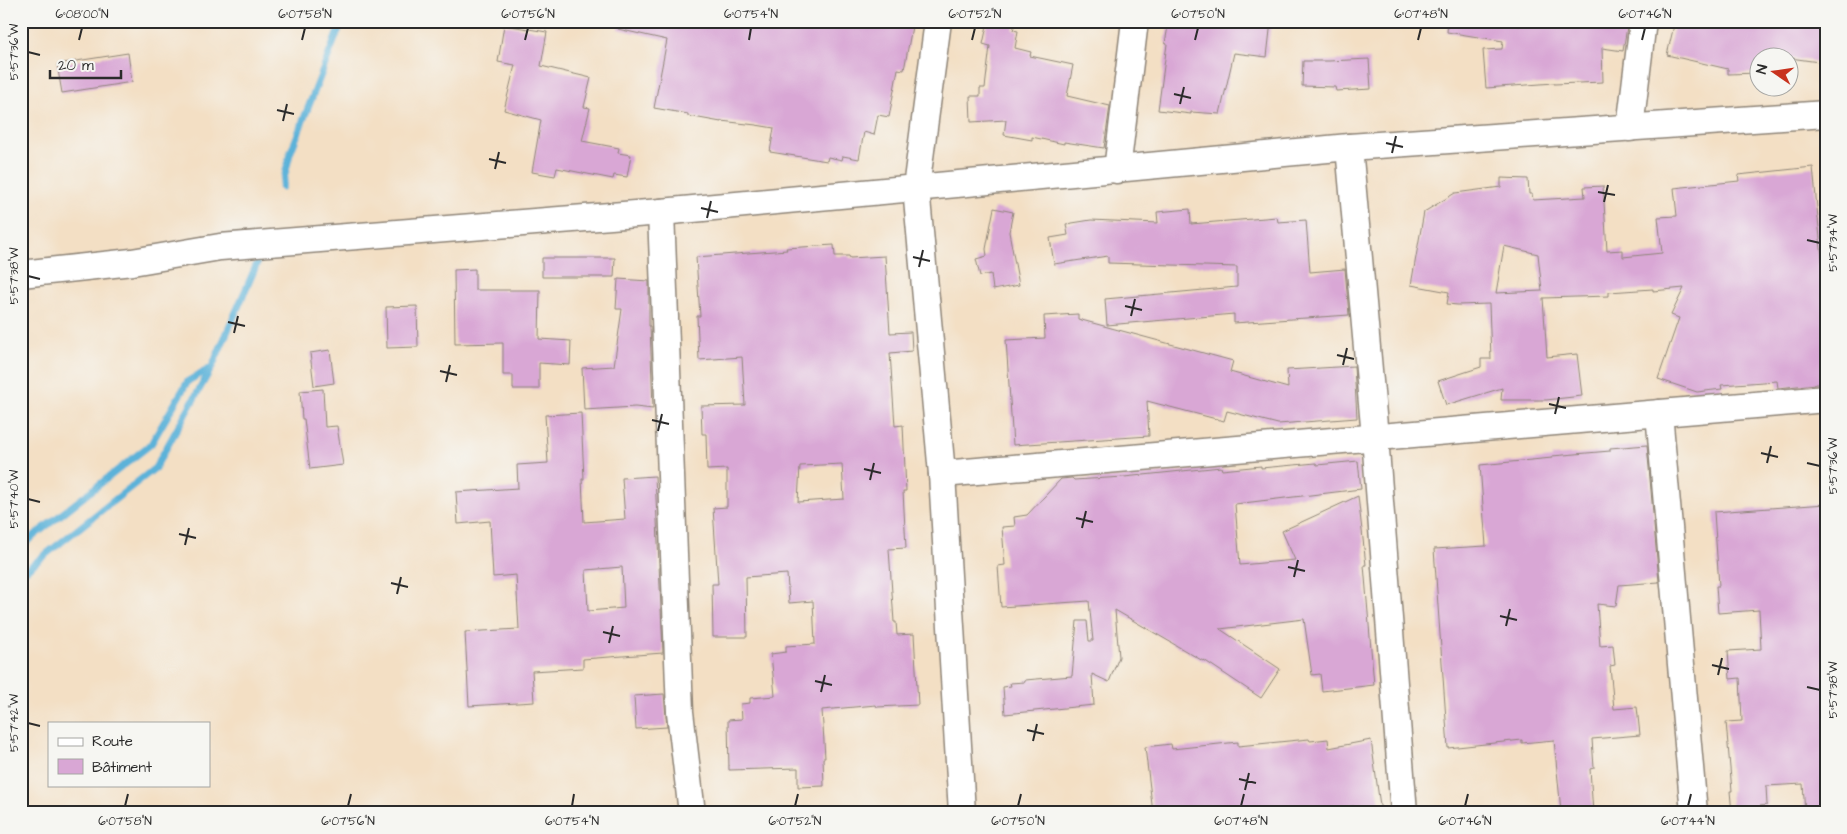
<svg xmlns="http://www.w3.org/2000/svg" width="1847" height="834" font-family="'Architects Daughter',sans-serif">
	<style>
		.lines { fill: none; stroke-linecap: round; stroke-linejoin: round }
		.stream { stroke: #5cb2d9; stroke-width: 7 }
		.building { fill: #d9a7d5; fill-rule: evenodd }
		.minor-casing { stroke: #8f8578; stroke-width: 29 }
		.minor { stroke: #fff; stroke-width: 26 }
		.ticks { fill: none; stroke: #2b2b2b; stroke-width: 2 }
		.neatline { fill: none; stroke: #2b2b2b; stroke-width: 2 }
		.ticks-label { font-size: 12px; text-anchor: middle; fill: #2b2b2b }
	</style>
	<rect width="100%" height="100%" fill="#f6f6f2"/>
	<filter id="ink" filterUnits="userSpaceOnUse"><feTurbulence type="fractalNoise" baseFrequency=".02" numOctaves="2"/><feDisplacementMap in="SourceGraphic" scale="10" xChannelSelector="R" yChannelSelector="G"/><feConvolveMatrix kernelMatrix="1 2 1 2 8 2 1 2 1" color-interpolation-filters="sRGB"/></filter>
	<filter id="wash" filterUnits="userSpaceOnUse"><feTurbulence type="fractalNoise" baseFrequency=".0096" numOctaves="4" result="noise"/><feDisplacementMap in="SourceGraphic" scale="20" xChannelSelector="R" yChannelSelector="G"/><feGaussianBlur stdDeviation="1.12" result="paint"/><feColorMatrix in="noise" values="0 0 0 0 0 0 0 0 0 0 0 0 0 0 0 0 0 1.4 0 .05"/><feComposite in="paint" operator="in"/></filter>
	<g filter="url(#wash)">
		<rect width="100%" height="100%" fill="#f3dfc4"/>
		<g class="lines">
			<g class="stream">
				<polyline points="282,187 290,154 342,21"/>
				<polyline points="21,546 151,444 188,381 211,368"/>
				<polyline points="21,574 155,468 212,367 259,259"/>
			</g>
		</g>
		<g id="blocks">
			<g class="building">
				<polygon points="619,21 913,21 904,70 898,69 889,117 878,115 874,135 864,132 859,159 843,156 842,160 828,157 827,161 770,152 774,128 756,125 721,121 721,122 688,116 688,114 654,108 667,40 618,29"/>
				<polygon points="988,21 1016,21 1013,30 1018,31 1015,48 1031,52 1030,56 1073,65 1067,96 1110,106 1104,148 1064,142 1064,144 1032,137 1032,140 1004,135 1006,120 971,122 970,96 980,96 980,88 985,88 990,46 983,44"/>
				<polygon points="1169,21 1271,21 1267,57 1234,53 1220,114 1191,112 1191,114 1158,110 1167,44 1165,43"/>
				<polygon points="1448,21 1495,21 1520,26 1521,21 1628,21 1623,51 1602,48 1603,82 1554,84 1554,83 1486,88 1483,50 1502,49 1503,41 1447,32"/>
				<polygon points="1675,21 1826,21 1826,63 1790,58 1760,58 1760,73 1728,74 1728,69 1667,55"/>
				<polygon points="504,25 547,32 541,66 591,78 584,107 590,108 582,141 619,148 618,153 631,155 627,177 614,175 613,179 557,168 555,176 532,172 541,120 504,110 515,65 498,62"/>
				<polygon points="128,53 132,82 62,93 57,64"/>
				<polygon points="1369,59 1371,89 1336,91 1335,87 1302,86 1303,61 1329,61"/>
				<path d="M1813 167 1826 299V383L1778 388 1777 381 1721 385 1722 389 1697 392 1658 379 1679 318 1671 315 1684 288 1653 291V289L1609 292V296L1543 298 1547 357 1577 354 1582 396 1546 400H1501L1502 388 1446 405 1438 381 1481 367V359H1491L1489 304 1458 305 1447 304 1449 292 1411 285 1424 212 1455 193 1501 187V178L1528 179 1529 194H1532L1533 200 1585 197 1584 187 1603 186 1607 251 1623 250V257L1662 253 1658 217 1677 216 1674 188 1739 181 1738 175ZM1504 246 1538 254 1542 291 1496 293Z"/>
				<polygon points="994,208 1013,212 1009,232 1019,285 993,290 991,274 980,276 976,259 987,256 986,249"/>
				<polygon points="1190,209 1191,224 1277,217 1278,222 1306,220 1310,272 1345,269 1349,315 1234,323 1234,314 1107,325 1105,299 1237,287 1237,267 1108,263 1108,256 1054,264 1050,238 1068,235 1066,224 1091,220 1158,223 1157,212"/>
				<path d="M834 245 835 256H849L850 258 885 256 890 333 911 332 912 351 890 353 895 426 903 425 906 491H903L906 548 889 549 894 622H896L897 635 914 634 918 705 877 707 876 705 822 710 825 758H823L824 786 798 787V768L729 770 728 720 742 719 741 704 750 703V698L775 696 771 654 786 652V646L815 644 813 601 789 603 787 574 746 577 747 637H713L712 584H718L713 508 727 507V469L707 470 706 434H702L701 406 745 405 742 357 699 360 697 316H700L696 257 787 250 786 248ZM842 464 844 499 798 502 800 466Z"/>
				<polygon points="542,258 615,258 614,277 542,277"/>
				<polygon points="475,269 475,290 540,290 539,339 571,341 570,365 539,363 539,389 513,389 513,375 503,375 503,343 455,344 454,270"/>
				<polygon points="618,279 649,281 649,326 650,326 653,409 635,407 584,410 582,368 614,366 622,309 616,309"/>
				<polygon points="417,306 418,347 387,348 386,307"/>
				<polygon points="1078,314 1078,319 1233,361 1230,372 1288,388 1287,370 1354,366 1357,418 1278,424 1227,411 1224,421 1147,401 1149,436 1013,445 1006,340 1045,338 1044,316"/>
				<polygon points="330,350 334,383 314,386 310,353"/>
				<polygon points="323,389 325,427 337,426 343,465 310,469 304,419 302,419 300,391"/>
				<path d="M581 413 584 479H582L584 522 625 519 622 478 655 476 663 653 583 659V668L532 671 534 702 469 706 465 632 519 629 516 575 493 577 490 521 458 524 456 492 518 488 517 465 548 463 545 415ZM622 567 624 608 588 611 586 570Z"/>
				<polygon points="1647,445 1659,582 1619,585 1616,606 1597,604 1600,646 1613,645 1615,665 1610,666 1614,709 1637,707 1640,735 1592,739 1594,768 1590,769 1593,813 1571,813 1571,810 1561,811 1554,740 1522,743 1522,740 1448,748 1434,549 1486,546 1480,465 1552,458 1552,456 1610,451 1610,448"/>
				<polygon points="1358,461 1361,489 1235,504 1240,565 1295,560 1282,531 1358,496 1366,565 1364,565 1374,685 1322,691 1320,674 1312,675 1304,619 1220,629 1280,669 1261,698 1204,660 1203,661 1115,610 1119,657 1109,682 1092,674 1094,705 1005,714 1003,687 1011,686 1010,683 1025,682 1025,680 1072,676 1077,621 1087,621 1089,641 1093,641 1089,601 1001,607 998,566 1005,565 1002,527 1015,526 1014,517 1027,515 1061,479 1072,478 1074,480 1124,477 1221,467 1222,470 1261,466 1261,468 1316,463 1317,465"/>
				<polygon points="1826,504 1826,644 1822,644 1826,690 1826,813 1805,813 1803,784 1766,786 1767,805 1760,806 1761,813 1732,813 1730,791 1732,791 1726,722 1742,721 1740,678 1730,679 1728,651 1761,649 1759,610 1718,613 1716,586 1719,586 1714,512"/>
				<polygon points="664,694 667,727 636,729 634,696"/>
				<polygon points="1309,739 1310,741 1328,739 1329,748 1371,740 1381,813 1355,813 1354,806 1307,813 1153,813 1145,747 1171,744 1172,749 1238,742 1238,746"/>
			</g>
		</g>
	</g>
	<g filter="url(#ink)">
		<use href="#blocks" fill-opacity="0" stroke="#8f8578" stroke-width="1"/>
		<g class="lines">
			<g class="minor-casing">
				<g id="minor">
					<polyline points="938,21 916,188 942,474 962,813"/>
					<polyline points="1630,128 1643,21"/>
					<polyline points="1349,147 1375,437 1404,813"/>
					<polyline points="1117,170 1135,21"/>
					<polyline points="661,212 680,712 692,813"/>
					<polyline points="21,274 132,262 220,247 661,212 1349,147 1826,114"/>
					<polyline points="1659,413 1694,813"/>
					<polyline points="942,474 1826,399"/>
				</g>
			</g>
			<use href="#minor" class="minor"/>
		</g>
	</g>
	<path class="ticks" d="M79 40 82 28M302 40 305 28M525 40 528 28M749 40 751 28M972 40 975 28M1195 40 1198 28M1418 40 1421 28M1642 40 1645 28M28 52 40 55M1174 94 1191 98M1180 104 1184 87M277 110 294 114M283 121 287 104M1386 143 1403 147M1392 153 1396 136M489 159 506 163M495 169 499 152M1598 192 1615 195M1604 202 1608 185M701 208 718 212M707 218 711 201M1807 240 1820 243M913 257 930 261M919 267 923 250M28 276 40 279M1125 306 1142 310M1131 316 1135 299M228 322 245 326M234 333 238 316M1337 355 1354 359M1343 365 1347 348M440 371 457 375M446 382 450 365M1549 404 1566 408M1555 414 1559 397M652 420 669 424M658 431 662 414M1761 453 1778 457M1767 463 1771 446M1807 463 1820 466M864 469 881 473M870 480 874 463M28 499 40 502M1076 518 1093 522M1082 528 1086 511M179 534 196 538M185 545 189 528M1288 567 1305 571M1294 577 1298 560M391 583 408 587M397 594 401 577M1500 616 1517 620M1506 626 1510 609M603 632 620 636M609 643 613 626M1712 665 1729 669M1718 675 1722 658M815 681 832 685M1807 687 1820 690M821 692 825 675M28 723 40 726M1027 730 1044 734M1033 741 1037 724M1239 779 1256 783M1245 790 1249 773M125 806 128 794M348 806 351 794M572 806 574 794M795 806 798 794M1018 806 1021 794M1241 806 1244 794M1465 806 1468 794M1688 806 1691 794"/>
	<rect width="1847" height="834" fill="none" stroke="#f6f6f2" stroke-width="55"/>
	<rect x="48" y="722" width="162" height="65" fill="#f6f6f2" stroke="#a5a5a2"/>
	<rect x="58" y="738" width="25" height="8" fill="#ffffff" stroke="#a5a5a2"/>
	<text x="92" y="746" font-size="15" fill="#2b2b2b">Route</text>
	<rect x="58" y="759" width="25" height="15" fill="#d9a7d5" stroke="#a5a5a2"/>
	<text x="92" y="772" font-size="15" fill="#2b2b2b">Bâtiment</text>
	<g transform="translate(1774 72) rotate(283)"><circle r="24" fill="#f6f6f2" stroke="#a5a5a2"/>
	<path d="M0-4L9 19L0 12L-9 19Z" fill="#c8321e"/>
	<text y="-8" font-size="14" font-weight="bold" text-anchor="middle" fill="#2b2b2b">N</text>
	</g>
	<path d="M50 70v8h71v-8" fill="none" stroke="#2b2b2b" stroke-width="2.5"/>
	<text x="58" y="70" font-size="15" fill="#2b2b2b" stroke="#f6f6f2" stroke-width="4" paint-order="stroke">20 m</text>
	<rect x="28" y="28" width="1792" height="778" class="neatline"/>
	<g class="ticks-label">
		<text x="82" y="18">6°08'00"N</text>
		<text x="305" y="18">6°07'58"N</text>
		<text x="528" y="18">6°07'56"N</text>
		<text x="751" y="18">6°07'54"N</text>
		<text x="975" y="18">6°07'52"N</text>
		<text x="1198" y="18">6°07'50"N</text>
		<text x="1421" y="18">6°07'48"N</text>
		<text x="1645" y="18">6°07'46"N</text>
		<text transform="translate(14 52) rotate(-90)" y="4">5°57'36"W</text>
		<text transform="translate(1833 243) rotate(-90)" y="4">5°57'34"W</text>
		<text transform="translate(14 276) rotate(-90)" y="4">5°57'38"W</text>
		<text transform="translate(1833 466) rotate(-90)" y="4">5°57'36"W</text>
		<text transform="translate(14 499) rotate(-90)" y="4">5°57'40"W</text>
		<text transform="translate(1833 690) rotate(-90)" y="4">5°57'38"W</text>
		<text transform="translate(14 723) rotate(-90)" y="4">5°57'42"W</text>
		<text x="125" y="825">6°07'58"N</text>
		<text x="348" y="825">6°07'56"N</text>
		<text x="572" y="825">6°07'54"N</text>
		<text x="795" y="825">6°07'52"N</text>
		<text x="1018" y="825">6°07'50"N</text>
		<text x="1241" y="825">6°07'48"N</text>
		<text x="1465" y="825">6°07'46"N</text>
		<text x="1688" y="825">6°07'44"N</text>
	</g>
</svg>
